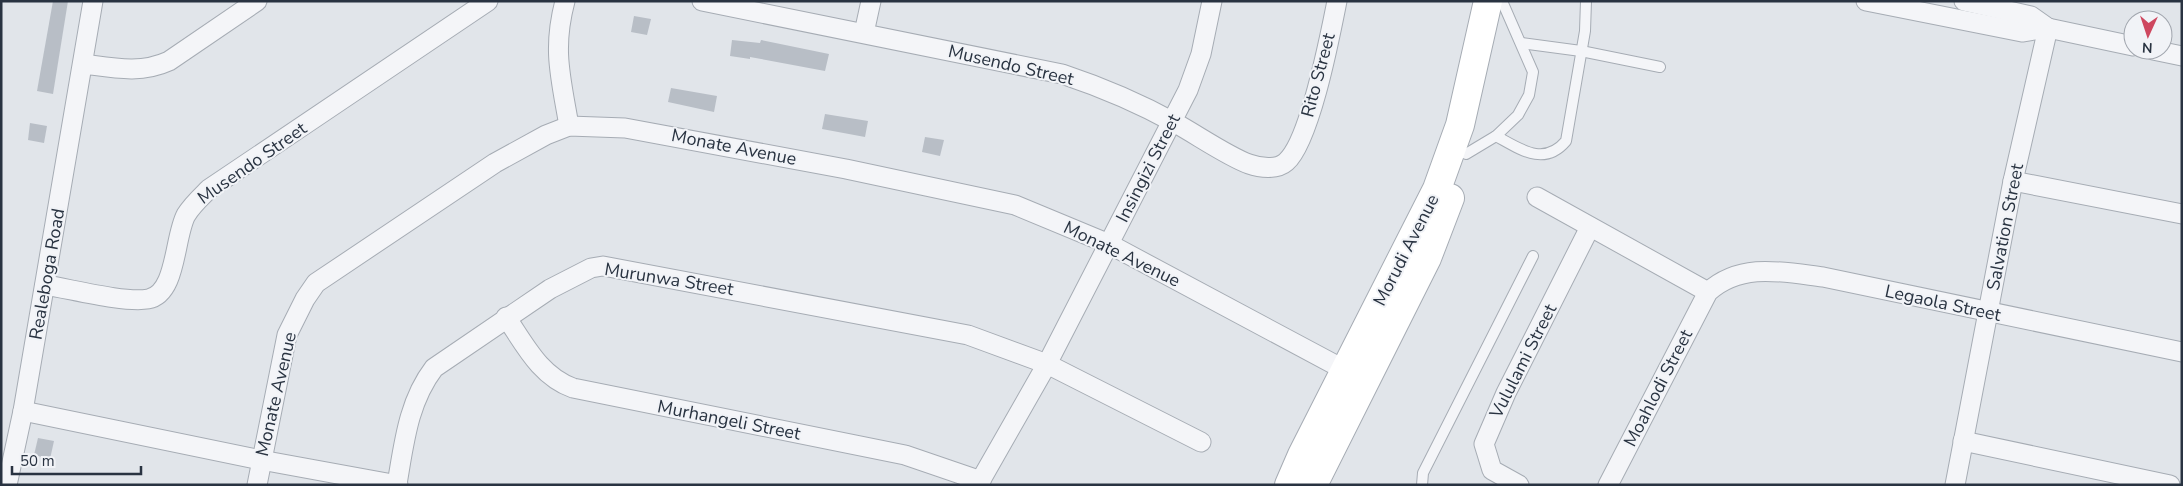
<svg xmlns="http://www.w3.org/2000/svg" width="2183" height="486" font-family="'Nunito Sans',sans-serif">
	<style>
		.building { fill: #b8bec6 }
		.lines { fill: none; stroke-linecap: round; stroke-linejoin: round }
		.lane-casing { stroke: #a6acb4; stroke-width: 12 }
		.street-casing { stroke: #a6acb4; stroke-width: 21 }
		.secondary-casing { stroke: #a6acb4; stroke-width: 30 }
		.lane { stroke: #f4f5f8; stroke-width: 10 }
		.street { stroke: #f4f5f8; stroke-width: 19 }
		.secondary { stroke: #fff; stroke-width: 28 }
		.labels { text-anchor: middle; stroke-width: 4; stroke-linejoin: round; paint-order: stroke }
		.street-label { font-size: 18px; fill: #293341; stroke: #f1f3f7 }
	</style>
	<rect width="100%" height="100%" fill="#e1e5ea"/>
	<g class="building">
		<polygon points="53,1 68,1 53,94 37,91"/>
		<polygon points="634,16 651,19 647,35 631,32"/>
		<polygon points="732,40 760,43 761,40 829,54 825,71 750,57 750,59 730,56"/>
		<polygon points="671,88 717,96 714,112 668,102"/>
		<polygon points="825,114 868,121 865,137 822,129"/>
		<polygon points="30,123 47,126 44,143 28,140"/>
		<polygon points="925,137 944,140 940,156 922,152"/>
		<polygon points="38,438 54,441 50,459 34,455"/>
	</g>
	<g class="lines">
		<g class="lane-casing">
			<g id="lane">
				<polyline points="1521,43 1581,51 1660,67"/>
				<path d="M1496 136C1520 149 1544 167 1566 141L1585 31 1586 1"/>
				<polyline points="1466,154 1496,136 1518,115 1529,95 1533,72 1502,1"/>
				<polyline points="1422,485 1423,473 1533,256"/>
			</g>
		</g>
		<g class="street-casing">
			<g id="street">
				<path d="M565 1C552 50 561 78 569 126"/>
				<path d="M702 1 1062 74C1101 87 1141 104 1177 124 1197 135 1229 157 1249 164 1260 168 1277 170 1286 162 1310 141 1330 36 1337 1"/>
				<polyline points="1866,1 2022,32 2048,28 2133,46"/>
				<polyline points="1964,1 2031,16 2048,28"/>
				<polyline points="864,33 871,1"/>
				<polyline points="2153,50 2182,56"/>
				<path d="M83 64C114 68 141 74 169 61L257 1"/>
				<polyline points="2013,181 2182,214"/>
				<polyline points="1537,197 1708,292"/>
				<path d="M45 285C71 289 124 303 148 299 177 294 174 237 186 215 192 205 201 197 209 189L488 1"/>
				<path d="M506 317C525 345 540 376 573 388L905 455 981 481"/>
				<polyline points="23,411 261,460 398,485"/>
				<polyline points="1963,441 2170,485"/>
				<path d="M397 484C404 444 408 402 434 368L550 289 591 268 603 266 968 335 1047 364 1201 442"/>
				<polyline points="7,485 23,411 93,1"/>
				<polyline points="257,485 287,335 305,299 316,283 495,163 546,135 569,126 625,128 846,169 1015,205 1109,244 1356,376"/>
				<polyline points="978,485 1047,364 1188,90 1201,54 1212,1"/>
				<polyline points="1519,485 1492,470 1484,444 1506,393 1590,227"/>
				<path d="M1608 485 1708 292C1741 262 1783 272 1823 277L2182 352"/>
				<polyline points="1955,485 2013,181 2048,28"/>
			</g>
		</g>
		<g class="secondary-casing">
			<g id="secondary">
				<polyline points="1289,485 1302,455 1437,189 1460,125 1488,1"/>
				<polyline points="1313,485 1427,258 1450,198"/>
			</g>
		</g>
		<use href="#lane" class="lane"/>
		<use href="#street" class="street"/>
		<use href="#secondary" class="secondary"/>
	</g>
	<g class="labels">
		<g class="street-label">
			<text transform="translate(1011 65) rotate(13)" y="6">Musendo Street</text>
			<text transform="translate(1318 75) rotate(-75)" y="6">Rito Street</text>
			<text transform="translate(734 147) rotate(11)" y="6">Monate Avenue</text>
			<text transform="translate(252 163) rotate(-35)" y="6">Musendo Street</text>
			<text transform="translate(1148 168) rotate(-63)" y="6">Insingizi Street</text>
			<text transform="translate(2005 227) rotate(-79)" y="6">Salvation Street</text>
			<text transform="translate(1406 250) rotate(-63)" y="6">Morudi Avenue</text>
			<text transform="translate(1122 254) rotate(26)" y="6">Monate Avenue</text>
			<text transform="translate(47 274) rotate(-80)" y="6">Realeboga Road</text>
			<text transform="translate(669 279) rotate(9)" y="6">Murunwa Street</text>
			<text transform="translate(1943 303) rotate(12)" y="6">Legaola Street</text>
			<text transform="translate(1523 361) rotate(-63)" y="6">Vululami Street</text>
			<text transform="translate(1658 388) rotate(-63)" y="6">Moahlodi Street</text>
			<text transform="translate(276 394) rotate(-77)" y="6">Monate Avenue</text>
			<text transform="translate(729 420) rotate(11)" y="6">Murhangeli Street</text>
		</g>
	</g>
	<rect width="2183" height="486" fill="none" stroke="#293341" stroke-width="5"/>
	<g transform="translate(2148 35) rotate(183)"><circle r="24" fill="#f1f3f7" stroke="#a1a6ae"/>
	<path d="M0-4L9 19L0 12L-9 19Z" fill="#ce475f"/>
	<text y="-8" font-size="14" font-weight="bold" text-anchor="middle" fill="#293341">N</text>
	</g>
	<path d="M12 466v8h129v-8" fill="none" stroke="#293341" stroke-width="2.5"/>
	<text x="20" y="466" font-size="15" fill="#293341" stroke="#f1f3f7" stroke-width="4" paint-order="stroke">50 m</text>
</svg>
